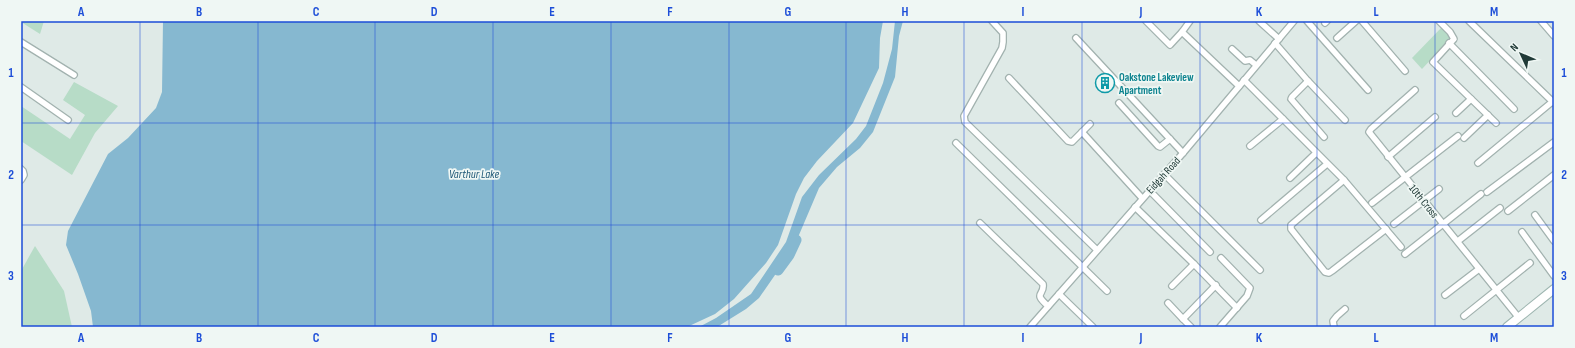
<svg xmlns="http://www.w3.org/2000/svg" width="1575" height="348" font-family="'Sofia Sans Condensed',sans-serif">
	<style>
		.green { fill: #b7dcc7 }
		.water { fill: #86b8d0 }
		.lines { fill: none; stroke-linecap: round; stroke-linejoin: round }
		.river { stroke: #86b8d0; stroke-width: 11 }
		.street-casing { stroke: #a2b2af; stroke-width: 8 }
		.secondary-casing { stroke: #9eb6b1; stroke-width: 10 }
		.street { stroke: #fff; stroke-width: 5.5 }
		.secondary { stroke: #fff; stroke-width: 8 }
		.grid { fill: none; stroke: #1d4ed8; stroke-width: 1; stroke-opacity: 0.55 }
		.labels { text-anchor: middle; stroke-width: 3.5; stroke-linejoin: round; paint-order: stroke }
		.culture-label { font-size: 11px; font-weight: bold; fill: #0d838f; stroke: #eff7f4; text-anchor: start }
		.street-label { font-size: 11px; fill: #203a37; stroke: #eff7f4 }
		.water-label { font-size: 12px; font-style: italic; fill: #1b5675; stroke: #eff7f4 }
		.neatline { fill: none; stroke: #1d4ed8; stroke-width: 1.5 }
		.grid-label { font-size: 13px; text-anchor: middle; font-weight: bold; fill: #1d4ed8 }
	</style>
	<rect width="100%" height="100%" fill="#dfeae7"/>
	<g class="green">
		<polygon points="21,21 44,21 40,34 21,22"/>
		<polygon points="1442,27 1452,37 1422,69 1412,58"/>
		<polygon points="74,82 118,106 95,133 72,175 21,141 21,106 70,139 85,115 63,100"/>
		<polygon points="35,246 64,291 72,327 21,327 21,271"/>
	</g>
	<g class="water">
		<polygon points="163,21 883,21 880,38 879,68 853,123 817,161 804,178 796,194 778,245 766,263 734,299 715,314 687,327 93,327 91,311 78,274 66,245 68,231 108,154 128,138 156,108 162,92"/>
		<polygon points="895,21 903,21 899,36 895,77 873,132 860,148 837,167 819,188 793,249 759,298 746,309 717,327 699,327 716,318 751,294 786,242 802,197 819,175 856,139 866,126 883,83 892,49"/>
	</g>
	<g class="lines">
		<polyline class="river" points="778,270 789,255 796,240"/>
		<g class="street-casing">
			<g id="street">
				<polyline points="992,21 1003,33 1003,42 1002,48 964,116 965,122 1097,250"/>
				<polyline points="1146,21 1170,45 1182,32"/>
				<polyline points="1190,21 1182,32 1239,86"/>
				<polyline points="1259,21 1279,39"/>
				<polyline points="1307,21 1368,90"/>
				<polyline points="1362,21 1405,71"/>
				<polyline points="1439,21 1450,32 1454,39 1433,62 1496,123"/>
				<polyline points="1469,21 1554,103"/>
				<polyline points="1541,21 1554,36"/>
				<polyline points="1325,23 1327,21"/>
				<polyline points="1076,38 1183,153"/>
				<polyline points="1337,38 1356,21"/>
				<polyline points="21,42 74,75"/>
				<polyline points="1275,43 1308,81 1345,120"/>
				<polyline points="1449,43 1514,109"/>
				<polyline points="1232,49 1245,61 1250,60 1256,65"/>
				<polyline points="1009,78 1068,141 1072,142 1090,124"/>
				<polyline points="1244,80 1344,180 1401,247"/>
				<polyline points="1308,81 1292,97 1291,99 1324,137"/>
				<polyline points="21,87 68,120"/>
				<polyline points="1415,90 1371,129 1369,132 1519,318"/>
				<polyline points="1119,103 1158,146 1160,147 1170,139"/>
				<polyline points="1456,113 1471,99"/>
				<polyline points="1082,132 1142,198"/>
				<polyline points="1464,138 1488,115"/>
				<polyline points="956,143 1107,291"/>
				<polyline points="1250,146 1283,119"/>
				<polyline points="1388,157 1435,117"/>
				<polyline points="1478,163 1552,102"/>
				<polyline points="21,169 23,171 24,175 21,180"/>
				<polyline points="1164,174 1260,270"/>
				<polyline points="1290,178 1316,153"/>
				<polyline points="1344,180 1291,225 1291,229 1325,272 1329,273 1332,271 1386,229"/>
				<polyline points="1149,190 1210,252"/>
				<polyline points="1487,192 1554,142"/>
				<polyline points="1372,203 1458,136"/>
				<polyline points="1135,207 1194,264 1237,308"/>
				<polyline points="1508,211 1554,175"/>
				<polyline points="1535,215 1554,241"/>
				<polyline points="1261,220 1327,164"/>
				<path d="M980 223 1043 284C1045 296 1032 292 1048 306"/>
				<polyline points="1394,224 1439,189"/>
				<polyline points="1522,232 1554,276"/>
				<polyline points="1458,241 1500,208"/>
				<polyline points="1405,254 1481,194"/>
				<polyline points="1172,286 1194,264"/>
				<polyline points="1059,294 1093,327"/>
				<polyline points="1445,295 1479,269"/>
				<polyline points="1168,303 1183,319"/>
				<polyline points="1464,316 1530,263"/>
				<polyline points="1030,327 1183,153 1294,21"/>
				<polyline points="1191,327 1183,319 1216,285"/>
				<polyline points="1220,327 1247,296 1250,288 1221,258"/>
				<polyline points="1334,327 1333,321 1337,316 1345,309"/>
			</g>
		</g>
		<g class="secondary-casing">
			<polyline id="secondary" points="1507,327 1554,289"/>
		</g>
		<use href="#street" class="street"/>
		<use href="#secondary" class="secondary"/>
	</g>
	<path class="grid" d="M140 21V327M258 21V327M375 21V327M493 21V327M611 21V327M729 21V327M846 21V327M964 21V327M1082 21V327M1200 21V327M1317 21V327M1435 21V327M21 123H1554M21 225H1554"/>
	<defs>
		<g id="building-ring" transform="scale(1)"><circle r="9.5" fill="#eff7f4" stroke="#0f9aa8" stroke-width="1.5"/><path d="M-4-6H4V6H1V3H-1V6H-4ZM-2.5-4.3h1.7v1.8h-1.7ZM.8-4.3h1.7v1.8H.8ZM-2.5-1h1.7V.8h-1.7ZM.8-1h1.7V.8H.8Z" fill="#0f9aa8"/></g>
	</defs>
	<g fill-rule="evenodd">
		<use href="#building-ring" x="1105" y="83"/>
	</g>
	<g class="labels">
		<g class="culture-label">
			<text x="1119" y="81">Oakstone Lakeview<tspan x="1119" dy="13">Apartment</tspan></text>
		</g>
		<g class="street-label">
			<text transform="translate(1163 175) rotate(-48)" y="4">Eidgah Road</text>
			<text transform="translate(1424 201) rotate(51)" y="4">10th Cross</text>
		</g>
		<g class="water-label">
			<text x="474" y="178">Varthur Lake</text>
		</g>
	</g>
	<rect width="1575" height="348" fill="none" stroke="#eff7f4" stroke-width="44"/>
	<g transform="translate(1521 54) rotate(314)" stroke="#eff7f4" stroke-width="3" paint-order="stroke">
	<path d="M0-3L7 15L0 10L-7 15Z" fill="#203a37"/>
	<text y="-6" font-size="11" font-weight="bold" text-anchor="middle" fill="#203a37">N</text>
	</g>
	<rect x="22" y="22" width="1531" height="304" class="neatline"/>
	<g class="grid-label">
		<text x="81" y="16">A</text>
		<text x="199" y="16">B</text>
		<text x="316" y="16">C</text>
		<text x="434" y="16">D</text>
		<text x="552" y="16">E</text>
		<text x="670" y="16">F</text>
		<text x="788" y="16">G</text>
		<text x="905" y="16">H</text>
		<text x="1023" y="16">I</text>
		<text x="1141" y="16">J</text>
		<text x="1259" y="16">K</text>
		<text x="1376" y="16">L</text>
		<text x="1494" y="16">M</text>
		<text x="11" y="77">1</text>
		<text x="1564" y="77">1</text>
		<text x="11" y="179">2</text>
		<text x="1564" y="179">2</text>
		<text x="11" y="280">3</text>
		<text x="1564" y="280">3</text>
		<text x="81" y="342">A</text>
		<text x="199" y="342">B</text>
		<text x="316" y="342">C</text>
		<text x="434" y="342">D</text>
		<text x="552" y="342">E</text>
		<text x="670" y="342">F</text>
		<text x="788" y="342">G</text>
		<text x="905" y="342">H</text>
		<text x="1023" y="342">I</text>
		<text x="1141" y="342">J</text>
		<text x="1259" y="342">K</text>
		<text x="1376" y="342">L</text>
		<text x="1494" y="342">M</text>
	</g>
</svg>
